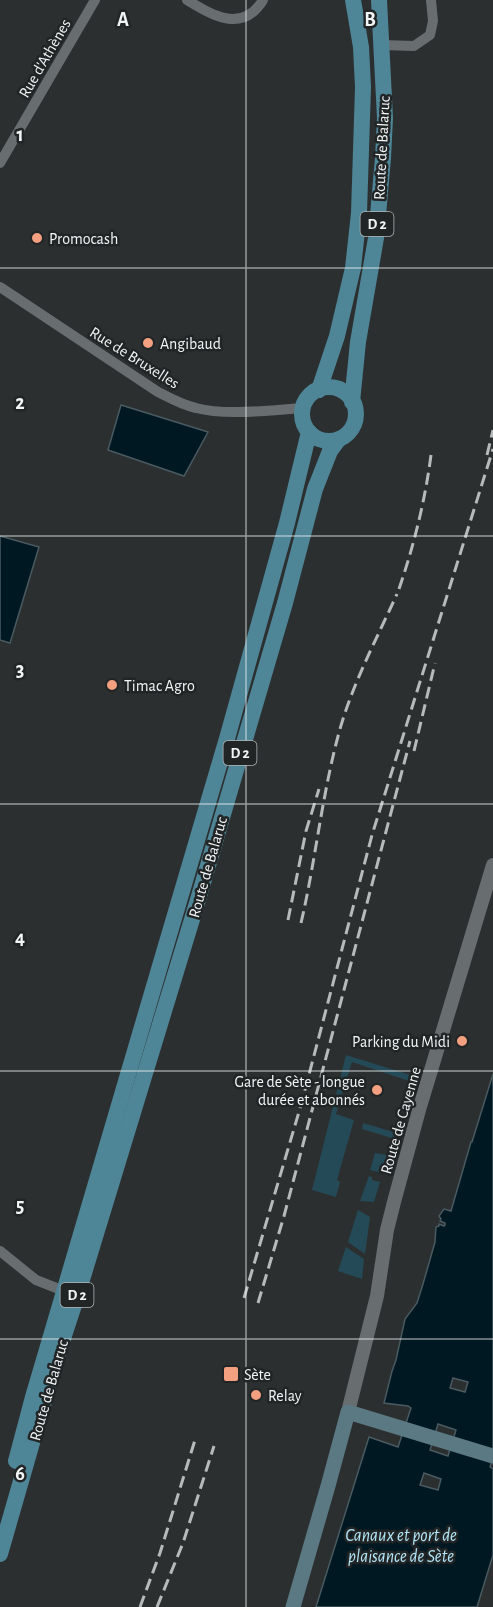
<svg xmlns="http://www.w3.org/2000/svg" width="493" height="1607" font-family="'Alegreya Sans',sans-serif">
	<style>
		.green { fill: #254a57 }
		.water { fill: #001821; stroke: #495a61; stroke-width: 1.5; fill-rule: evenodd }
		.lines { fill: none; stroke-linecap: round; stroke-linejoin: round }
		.minor { stroke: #686d6f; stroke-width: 10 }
		.tertiary { stroke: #686d6f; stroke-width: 14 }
		.secondary { stroke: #5b7983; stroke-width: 15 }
		.primary { stroke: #4e8597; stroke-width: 16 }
		.rail { stroke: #b7babb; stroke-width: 3; stroke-dasharray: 12 6; stroke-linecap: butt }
		.grid { fill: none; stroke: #f2f5f6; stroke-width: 1.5; stroke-opacity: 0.55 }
		.poi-dot { fill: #f2a080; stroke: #212526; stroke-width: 2 }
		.labels { text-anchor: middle; stroke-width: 5; stroke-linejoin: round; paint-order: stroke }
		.shield { fill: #212526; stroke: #b3b7b8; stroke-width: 1.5 }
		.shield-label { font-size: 15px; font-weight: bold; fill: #f2f5f6 }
		.street-label { font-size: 16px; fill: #f2f5f6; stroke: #212526 }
		.poi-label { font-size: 16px; fill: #f2f5f6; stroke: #212526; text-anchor: start }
		.water-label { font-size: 18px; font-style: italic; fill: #b2e5f7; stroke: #212526 }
		.grid-label { font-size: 20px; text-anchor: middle; font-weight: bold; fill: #f2f5f6; stroke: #212526; stroke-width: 5; stroke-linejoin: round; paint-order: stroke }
	</style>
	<rect width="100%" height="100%" fill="#2b2f30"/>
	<g class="green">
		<polygon points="346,1055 417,1077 410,1099 407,1099 412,1082 352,1062 336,1114 354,1120 337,1180 340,1182 336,1197 312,1190"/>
		<polygon points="363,1123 397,1133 395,1139 362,1129"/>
		<polygon points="375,1153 387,1155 382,1173 370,1170"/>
		<polygon points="369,1176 372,1177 372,1180 380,1182 374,1202 360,1201"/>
		<polygon points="358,1210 370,1217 365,1254 348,1242"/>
		<polygon points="346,1247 364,1259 362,1279 338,1271"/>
	</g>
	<g class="water">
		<polygon points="121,405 208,432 184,476 108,450"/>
		<polygon points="0,536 39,547 10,643 0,640"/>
		<path d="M493 1074V1458L490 1467 493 1469V1555L477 1607H316L369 1437 398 1447 411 1408 408 1406 384 1403 392 1371 396 1360 405 1319 417 1303 423 1284 435 1242 436 1227 439 1226V1224L444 1226 445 1225V1223L440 1221 441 1219 439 1216 444 1209 451 1211 471 1142H472ZM453 1378 468 1382 465 1392 450 1388ZM438 1424 456 1430 448 1456 430 1450ZM424 1473 441 1479 438 1490 420 1485Z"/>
	</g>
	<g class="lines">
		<g class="minor">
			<path d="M187 0C212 15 242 34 263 0"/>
			<polyline points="382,45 414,46 430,35 433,21 431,0"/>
			<polyline points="0,163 95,0"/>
			<path d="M0 287 158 392C170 398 182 405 196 408 227 416 271 410 303 408"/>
			<polyline points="0,1251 36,1280 64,1291"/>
		</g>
		<polyline class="tertiary" points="348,1412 377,1296 387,1230 394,1202 419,1110 493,865"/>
		<polyline class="secondary" points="293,1607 328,1486 348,1412 493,1456"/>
		<g class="primary">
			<circle cx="329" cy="414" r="27"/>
			<polyline points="319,390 337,336 353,268 359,213 363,87 361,47 353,0"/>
			<polyline points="352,402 358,342 376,238 383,158 385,118 379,0"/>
			<polyline points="16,1461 33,1397 228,735 287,523 309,432"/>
			<polyline points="0,1554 55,1363 77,1296 197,903 285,603 315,489 330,451 339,439"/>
		</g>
		<g class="rail">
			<polyline points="487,455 493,430"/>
			<path d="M399 589C414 545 425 501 431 455"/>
			<polyline points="414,751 435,663"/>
			<polyline points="288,920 306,831 319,789"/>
			<path d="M301 923C316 859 322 793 340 729 353 683 377 638 397 594"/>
			<polyline points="244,1298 301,1105 372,835 493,449"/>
			<polyline points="258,1303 284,1216 410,741"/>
			<polyline points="140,1607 160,1553 195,1440"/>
			<polyline points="157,1607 183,1543 214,1446"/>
		</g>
	</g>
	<path class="grid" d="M246 0V1607M0 268H493M0 536H493M0 804H493M0 1071H493M0 1339H493"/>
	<g class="poi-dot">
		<circle cx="37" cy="238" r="6"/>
		<circle cx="148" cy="343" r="6"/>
		<circle cx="112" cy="685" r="6"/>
		<circle cx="462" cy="1041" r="6"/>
		<circle cx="377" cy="1090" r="6"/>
		<rect x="223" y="1366" width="16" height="16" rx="3"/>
		<circle cx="256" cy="1395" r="6"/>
	</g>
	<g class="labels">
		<g class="shield">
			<rect x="360.5" y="212" width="33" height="24" rx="4.5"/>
			<rect x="223.5" y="741" width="33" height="24" rx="4.5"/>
			<rect x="60.5" y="1283" width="33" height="24" rx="4.5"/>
		</g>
		<g class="shield-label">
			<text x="377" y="229">D 2</text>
			<text x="240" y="758">D 2</text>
			<text x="77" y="1300">D 2</text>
		</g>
		<g class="street-label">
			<text transform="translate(44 58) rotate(-60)" y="6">Rue d'Athènes</text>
			<text transform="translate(381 148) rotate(-87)" y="6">Route de Balaruc</text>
			<text transform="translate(135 357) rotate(32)" y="6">Rue de Bruxelles</text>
			<text transform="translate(207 867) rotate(-74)" y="6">Route de Balaruc</text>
			<text transform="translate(400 1120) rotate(-74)" y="6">Route de Cayenne</text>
			<text transform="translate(48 1390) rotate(-74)" y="6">Route de Balaruc</text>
		</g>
		<g class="poi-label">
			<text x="49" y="244">Promocash</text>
			<text x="160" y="349">Angibaud</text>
			<text x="124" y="691">Timac Agro</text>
			<text x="450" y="1047" text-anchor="end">Parking du Midi</text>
			<text x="365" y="1087" text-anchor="end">Gare de Sète - longue<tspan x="365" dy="18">durée et abonnés</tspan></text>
			<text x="244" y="1380">Sète</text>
			<text x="268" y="1401">Relay</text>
		</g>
		<g class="water-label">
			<text x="401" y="1541">Canaux et port de<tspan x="401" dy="21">plaisance de Sète</tspan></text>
		</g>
	</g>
	<g class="grid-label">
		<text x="123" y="26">A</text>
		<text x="370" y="26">B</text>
		<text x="20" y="141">1</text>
		<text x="20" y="409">2</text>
		<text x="20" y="676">3</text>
		<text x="20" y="944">4</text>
		<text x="20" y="1212">5</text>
		<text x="20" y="1480">6</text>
	</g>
</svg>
